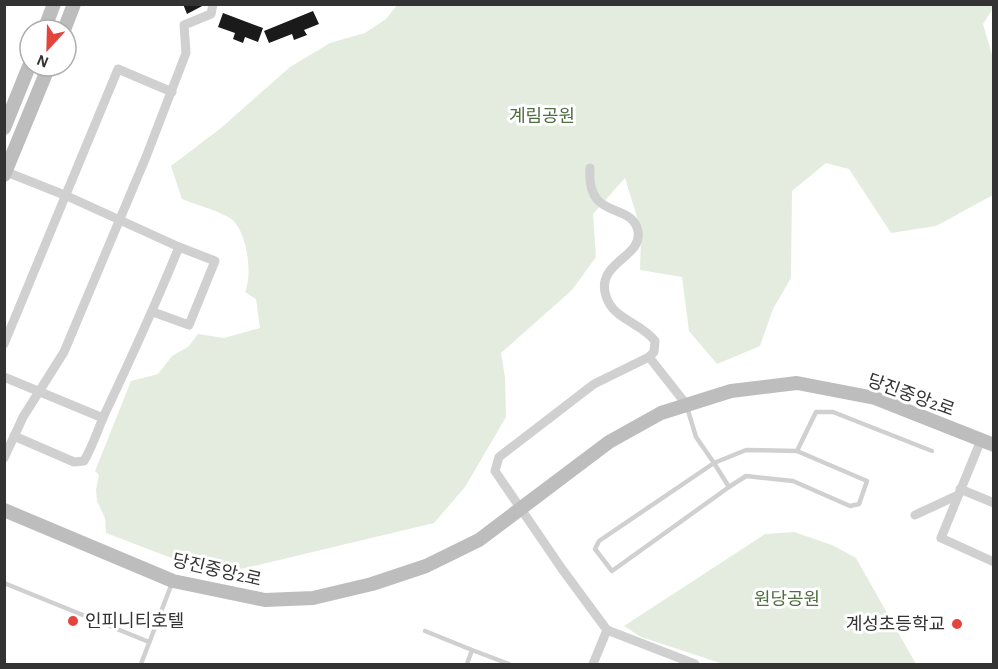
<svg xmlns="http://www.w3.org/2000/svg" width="998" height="669" font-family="'Alegreya Sans','Noto Sans KR',sans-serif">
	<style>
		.green { fill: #e4ecdf }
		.building { fill: #1a1a1a }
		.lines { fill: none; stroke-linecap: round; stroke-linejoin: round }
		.lane { stroke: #d0d0d0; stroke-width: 4.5 }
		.street { stroke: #d0d0d0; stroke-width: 9 }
		.secondary { stroke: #bdbdbd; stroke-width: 14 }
		.poi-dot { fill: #e3443c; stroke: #fff; stroke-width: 2 }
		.labels { text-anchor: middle; stroke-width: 6; stroke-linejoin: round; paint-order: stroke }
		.park-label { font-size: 18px; fill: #506f40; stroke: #fff }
		.street-label { font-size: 18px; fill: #333; stroke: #fff }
		.poi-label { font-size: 18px; fill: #333; stroke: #fff; text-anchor: start }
	</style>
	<rect width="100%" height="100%" fill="#fff"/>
	<g class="green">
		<path d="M397 5H993V8L983 24 993 58V195L936 226 891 233 849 169 826 163 792 191 791 278 773 309 760 346 717 364 689 331 682 277 640 270 641 238 637 217 625 178 593 214 596 257 572 290 501 353 505 377 506 417 465 487 434 523 216 575 106 533 105 518 97 501 96 490 99 475 95 471 131 381 158 374 172 356 188 347 198 334 224 338 260 328 256 299 245 292C253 275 247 229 230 218 216 210 197 205 182 199L171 166 221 128 290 67 330 43 365 33 386 19Z"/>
		<polygon points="794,532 832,545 856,558 916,664 723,664 641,637 624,626 765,534"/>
	</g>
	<g class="building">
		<polygon points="183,4 206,4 187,14"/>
		<polygon points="313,11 319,24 304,30 307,35 294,40 292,34 269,43 264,31"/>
		<polygon points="223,13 263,28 258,42 245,37 243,43 233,39 235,33 218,27"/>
	</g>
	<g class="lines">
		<g class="lane">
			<polyline points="687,407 696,437 714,463 599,541 595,549 612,571 729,487 714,463 746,450 797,451 867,481 859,504 850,506 793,481 746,476 729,487"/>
			<polyline points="797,451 816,412 833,412 932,451"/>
			<polyline points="4,583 149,642"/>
			<polyline points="425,631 472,650 467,664"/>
			<polyline points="472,650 509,664"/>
			<polyline points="141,664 172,583"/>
		</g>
		<g class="street">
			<path d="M590 168C586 222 632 201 638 231 643 258 595 262 606 296 613 320 641 322 655 341L654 352 649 357"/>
			<path d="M4 171 67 196 179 247C157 301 133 354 108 407 99 425 94 444 84 461L74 462 14 436"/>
			<polyline points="153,312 189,325 215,261 179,247"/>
			<polyline points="4,344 118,69 172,92"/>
			<polyline points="4,377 103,418"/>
			<polyline points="981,440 941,538 994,562"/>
			<polyline points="4,458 23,417 64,352 146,157 186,53 184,25 211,14 213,4"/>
			<polyline points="960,489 994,503"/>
			<polyline points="915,515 958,495"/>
			<polyline points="607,630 562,569 495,471 499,457 594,384 649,357 686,404"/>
			<polyline points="607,630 695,664"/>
			<polyline points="593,664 607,630"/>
		</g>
		<g class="secondary">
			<polyline points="44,30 54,4"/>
			<polyline points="64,30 74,4"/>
			<polyline points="4,128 30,64"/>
			<polyline points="4,175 49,66"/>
			<polyline points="4,510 173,581 265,600 313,598 372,584 426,566 479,540 609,442 661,413 731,391 797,383 875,398 994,445"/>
		</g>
	</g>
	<g class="poi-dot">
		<circle cx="73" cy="621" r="6"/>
		<circle cx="957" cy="624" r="6"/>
	</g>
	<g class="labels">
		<g class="park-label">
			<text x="542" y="122">계림공원</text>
			<text x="787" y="605">원당공원</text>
		</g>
		<g class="street-label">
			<text transform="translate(911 395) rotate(20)" y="6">당진중앙2로</text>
			<text transform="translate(217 570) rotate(13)" y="6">당진중앙2로</text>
		</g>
		<g class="poi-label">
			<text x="85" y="627">인피니티호텔</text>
			<text x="945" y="630" text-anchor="end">계성초등학교</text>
		</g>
	</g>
	<rect width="998" height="669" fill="none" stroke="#333333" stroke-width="12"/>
	<g transform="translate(48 48) rotate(202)"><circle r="28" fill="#ffffff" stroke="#adadad" stroke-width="1.5"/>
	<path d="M0-4.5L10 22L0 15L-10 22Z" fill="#e3443c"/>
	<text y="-9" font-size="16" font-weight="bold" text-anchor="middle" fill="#333333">N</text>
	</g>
</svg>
